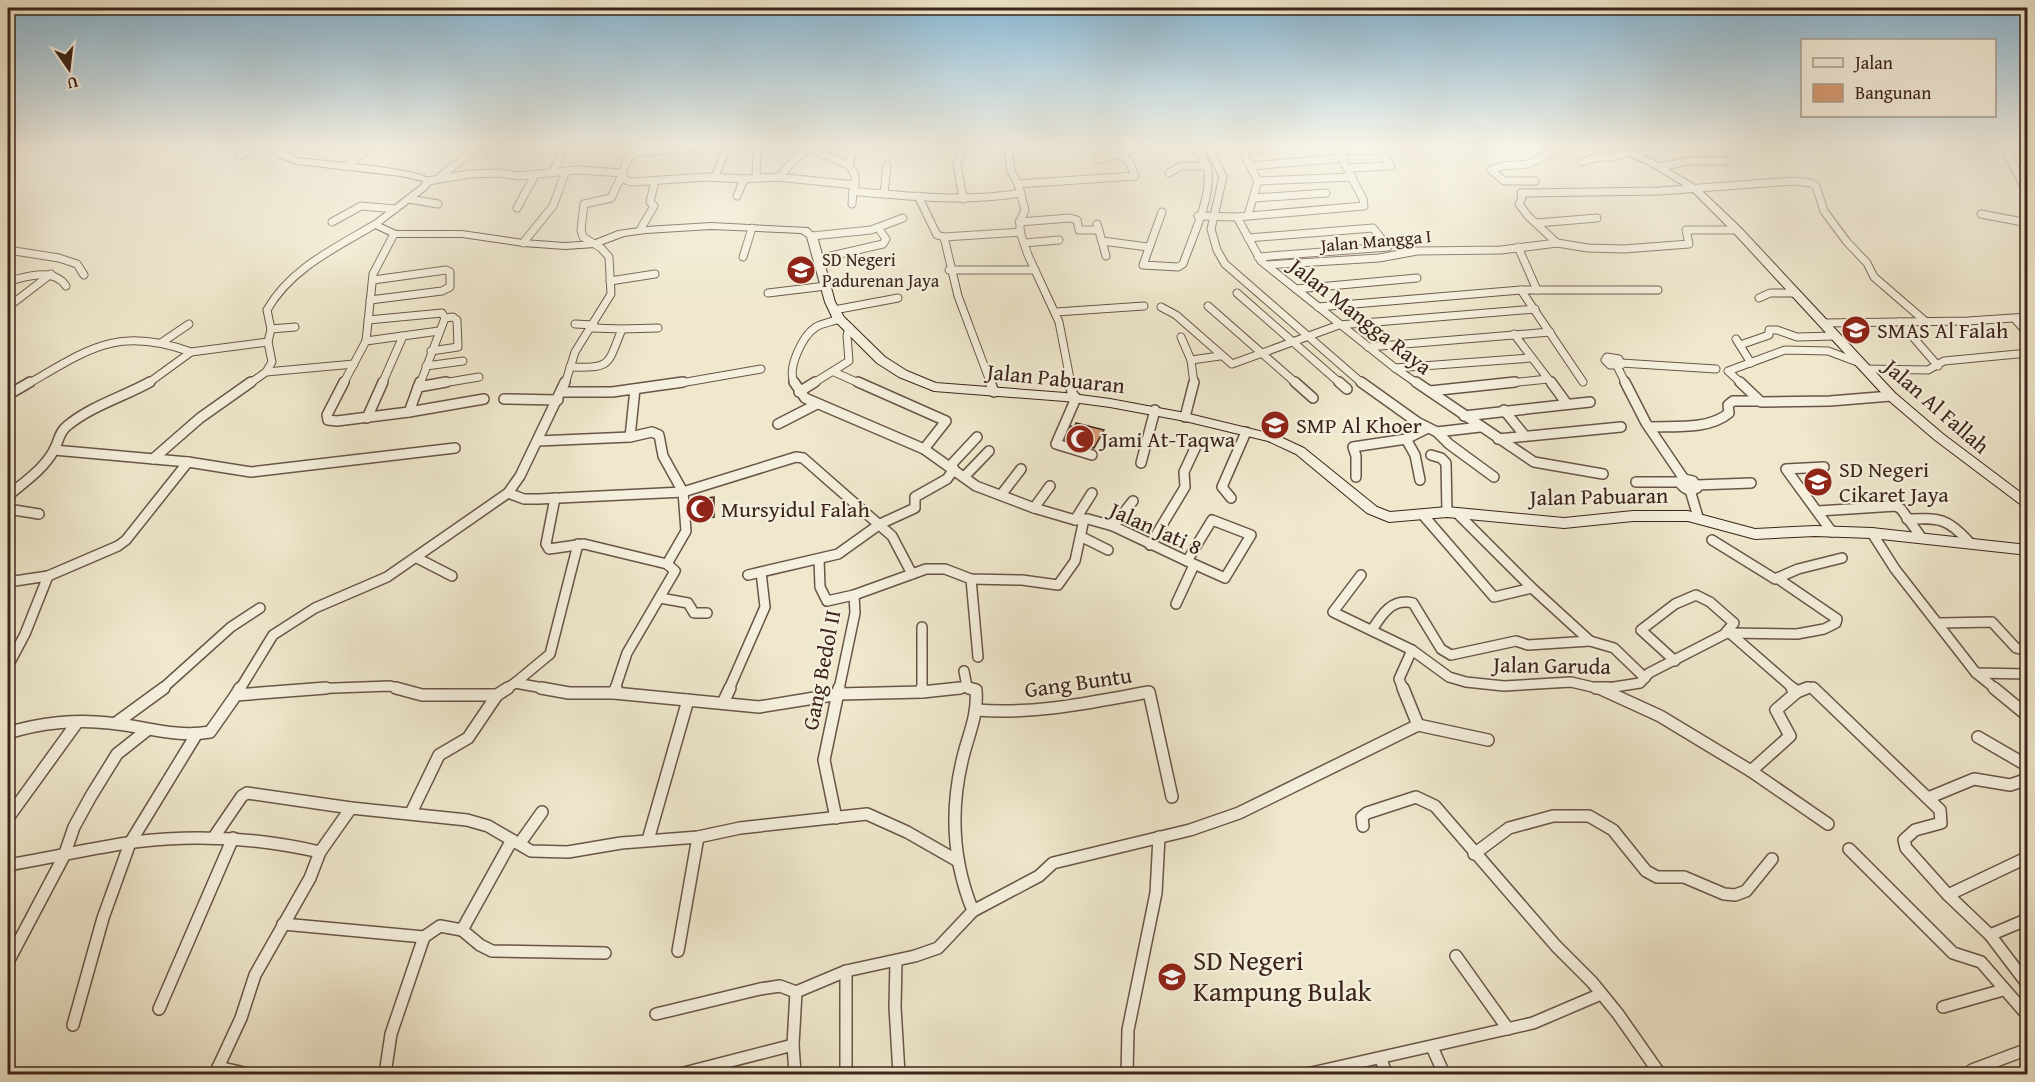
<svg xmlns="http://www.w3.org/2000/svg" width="2035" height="1082" font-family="'Gentium Book Plus',serif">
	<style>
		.building { fill: #d99c76; stroke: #3c241a; stroke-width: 1.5 }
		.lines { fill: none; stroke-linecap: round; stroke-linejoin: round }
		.street-far2-casing { stroke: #695547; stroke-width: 9 }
		.street-far1-casing { stroke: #695547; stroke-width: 12 }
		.street-casing { stroke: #695547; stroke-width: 14 }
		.secondary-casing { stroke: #3c241a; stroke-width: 2 }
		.street-far2 { stroke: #f5f0de; stroke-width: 7 }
		.street-far1 { stroke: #f5f0de; stroke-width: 9 }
		.street { stroke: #f5f0de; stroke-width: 11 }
		.secondary { fill: #f5f0de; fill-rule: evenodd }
		.labels { text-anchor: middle; stroke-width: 4.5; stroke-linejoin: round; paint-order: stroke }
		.far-street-label { font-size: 18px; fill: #3c241a; stroke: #f5f0de }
		.far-poi-label { font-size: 18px; fill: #3c241a; stroke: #f5f0de; text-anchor: start }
		.street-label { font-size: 22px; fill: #3c241a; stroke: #f5f0de }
		.poi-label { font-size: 22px; fill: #3c241a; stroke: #f5f0de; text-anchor: start }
		.near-poi-label { font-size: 27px; fill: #3c241a; stroke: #f5f0de; text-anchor: start }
	</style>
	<rect width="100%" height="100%" fill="#efe8cd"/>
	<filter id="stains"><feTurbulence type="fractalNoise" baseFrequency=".00333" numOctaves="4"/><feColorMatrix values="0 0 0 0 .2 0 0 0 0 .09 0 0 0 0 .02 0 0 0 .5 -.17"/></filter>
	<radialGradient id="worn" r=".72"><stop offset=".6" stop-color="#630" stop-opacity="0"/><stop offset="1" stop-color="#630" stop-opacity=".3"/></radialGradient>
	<g class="building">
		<polygon points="1076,423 1104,430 1094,448 1065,440 1071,426 1074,427"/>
		<polygon points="714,497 714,517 692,520 690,500"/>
	</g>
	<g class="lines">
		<g class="street-far2-casing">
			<g id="street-far2">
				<polyline points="717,146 757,148 756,178"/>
				<polyline points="803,146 849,165"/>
				<polyline points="854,146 849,165 855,175 855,185"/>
				<polyline points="961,146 963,148 957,164 963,199"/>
				<polyline points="1008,146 1011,171 1018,184 1025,210 1020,221 1020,232 1028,255 1059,322 1071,384"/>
				<polyline points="1208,146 1223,177 1211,229 1217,250 1225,264 1363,384"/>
				<polyline points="1240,146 1258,181 1248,215"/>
				<polyline points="2004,146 2028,195"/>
				<polyline points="1483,147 1487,146"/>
				<polyline points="1242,150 1295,146"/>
				<polyline points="1338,151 1380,150 1391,166 1347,168"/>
				<polyline points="239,156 258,146"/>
				<polyline points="1097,160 1145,146"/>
				<polyline points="1582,162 1599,157 1614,157 1627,152 1657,152 1667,146"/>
				<polyline points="1251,166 1343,158"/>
				<polyline points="345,167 372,146"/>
				<polyline points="1660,167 1689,161 1726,161"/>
				<polyline points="553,172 565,146"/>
				<polyline points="622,173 629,157 634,153 707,146"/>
				<polyline points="1169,173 1181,166 1207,166"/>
				<polyline points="441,176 479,146"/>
				<polyline points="715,177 727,147"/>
				<polyline points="779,177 797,157 813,146"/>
				<path d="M428 181 470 174 499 173 519 176 578 170 622 173 625 180 632 182 706 177 744 179 777 177 855 185 853 191 860 192C914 197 967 202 1021 193"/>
				<polyline points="1258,181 1352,177"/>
				<polyline points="1535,181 1504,181 1491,170 1502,166 1528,164 1566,146"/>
				<polyline points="1018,184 1135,176 1129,161 1108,146"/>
				<polyline points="884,193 887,166"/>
				<polyline points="737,196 744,179"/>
				<polyline points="918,196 937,235 944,237 1021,232"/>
				<polyline points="1254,198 1326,193"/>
				<polyline points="409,199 438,204"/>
				<polyline points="852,204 853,191"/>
				<polyline points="517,208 535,175"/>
				<path d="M1162 212 1143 265 1178 267 1183 264C1192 238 1211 199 1208 172 1207 163 1200 154 1196 146"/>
				<polyline points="1981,214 2028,223"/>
				<polyline points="1198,216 1237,217 1364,206 1363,199 1335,146"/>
				<polyline points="1237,217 1261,261 1395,368 1418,384"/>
				<polyline points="332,222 361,206 395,209"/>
				<polyline points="1019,222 1070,218 1077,220 1079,230 1099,230"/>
				<polyline points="1537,223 1597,218"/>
				<polyline points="1097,224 1106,256"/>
				<polyline points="640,230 654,206 650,202 655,181"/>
				<polyline points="812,236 871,230 903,218"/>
				<polyline points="944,237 958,296 991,384"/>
				<polyline points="1248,238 1373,228 1388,247 1258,257"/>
				<polyline points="1102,241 1148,247"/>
				<polyline points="523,243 553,206 566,171"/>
				<polyline points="1024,243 1059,240"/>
				<polyline points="1557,243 1528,216 1519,204 1522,198 1521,193 1659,191 1794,181 1811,183 1816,186 1824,211 1847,242 1867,263 1874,277 1925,321"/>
				<polyline points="1518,247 1537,290"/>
				<polyline points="8,250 59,258 77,264 84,275"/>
				<polyline points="743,257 752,228"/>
				<polyline points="818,259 883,244 886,239 879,229"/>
				<polyline points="1267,265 1379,258 1417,251 1501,250 1557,243 1588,248 1624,249 1689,244 1686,230 1737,230"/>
				<polyline points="949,270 1035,270"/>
				<path d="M8 281C27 277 53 267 66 286"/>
				<polyline points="610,281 655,274"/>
				<polyline points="1296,289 1417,278"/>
				<polyline points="1521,290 1583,382"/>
				<polyline points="768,293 826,286"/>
				<polyline points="1237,293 1341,384"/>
				<polyline points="1759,298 1770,293 1796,293"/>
				<polyline points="370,300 442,291 450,287 450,272 446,270 373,280"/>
				<polyline points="1208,306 1297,384"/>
				<polyline points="8,307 51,274"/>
				<polyline points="1161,307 1176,315 1232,364 1339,325 1535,309"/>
				<polyline points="1318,307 1521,290 1658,290"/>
				<polyline points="834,310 898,298"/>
				<polyline points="1056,312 1144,306"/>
				<polyline points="2015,319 2028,334"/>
				<polyline points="368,320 442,313 445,318 420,384"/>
				<polyline points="1900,322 1938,366"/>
				<polyline points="1824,323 1968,321 2028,317"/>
				<polyline points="575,324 594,325"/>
				<polyline points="271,329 295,327"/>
				<polyline points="622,329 658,328"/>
				<polyline points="1514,334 1552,384"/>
				<polyline points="1181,337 1191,360 1220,356"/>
				<polyline points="1736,339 1751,363"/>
				<polyline points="366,341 373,274 394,234"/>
				<polyline points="161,343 189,324"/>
				<polyline points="1740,345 1769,335 1769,330 1777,330 1797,337 1835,336"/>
				<polyline points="1368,347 1550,332"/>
				<polyline points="431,351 458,347 457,320 453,317 445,318"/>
				<polygon points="1607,357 1619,359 1621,365 1610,365 1605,360"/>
				<polyline points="1191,360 1194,384"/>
				<polyline points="1621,363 1716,369"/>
				<polyline points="426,366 463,361"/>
				<polyline points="1617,366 1626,384"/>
				<path d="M570 367C612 368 607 366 622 329L592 328"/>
				<polyline points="1395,368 1531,358"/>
				<polyline points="1865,369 1928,370 1944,361 2028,353"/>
				<polyline points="266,372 354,364"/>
				<polyline points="834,372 861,384"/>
				<path d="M28 384C90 348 118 326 191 352"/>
				<path d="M147 384 191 352 268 342 271 329 267 310C290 269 335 248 374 225"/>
				<polyline points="249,384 266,372 272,362 268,342"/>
				<polyline points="343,384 366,341 439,331"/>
				<polyline points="382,384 403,336"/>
				<polyline points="437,384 479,377"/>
				<polyline points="565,384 575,352 611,294 609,257 601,248 583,237 581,230 584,204 611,198 622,175"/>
				<polyline points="675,384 761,369"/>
				<path d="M795 384C786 370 802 336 816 327 822 323 832 322 839 319"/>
				<polyline points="812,384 849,361 847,336 849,327"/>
				<polyline points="1500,384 1548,379"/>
				<polyline points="1742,384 1728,371 1785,350 1828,351 1860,363"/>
			</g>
		</g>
		<g class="street-far1-casing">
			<g id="street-far1">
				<polyline points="344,382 327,415 328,420 337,421 409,412 420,382"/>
				<polyline points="794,382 805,398 924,449 976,486 1034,508 1075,520 1088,519 1113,526 1187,561"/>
				<polyline points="858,382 946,421 924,449"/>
				<polyline points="990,382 994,392"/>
				<polyline points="1071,382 1072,394 1076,398 1056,444 1092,455"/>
				<polyline points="1295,382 1313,398"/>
				<polyline points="1339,382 1347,389"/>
				<polyline points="1361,382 1417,422 1437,432 1480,427"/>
				<polyline points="1416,382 1534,462 1603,474"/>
				<polyline points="1551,382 1567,404"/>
				<polyline points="1625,382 1646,423 1684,479"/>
				<polyline points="1740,382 1761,402 1830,401 1891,396"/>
				<polyline points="418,387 446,382"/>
				<polyline points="1430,391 1515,382"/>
				<polyline points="562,392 612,392 683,382"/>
				<polyline points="799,392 815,382"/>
				<polyline points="8,395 30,382"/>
				<polyline points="504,399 558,400"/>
				<polyline points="1504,410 1525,436"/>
				<polyline points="409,412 484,399"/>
				<polyline points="1464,416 1590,402"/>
				<polyline points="1185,417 1194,382"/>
				<polyline points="367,418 383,382"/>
				<polyline points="778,424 817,404"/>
				<path d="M1649 427C1674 426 1709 430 1729 413L1728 405 1733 401H1758"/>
				<polyline points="1437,432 1449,444 1494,477"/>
				<polyline points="630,437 635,389"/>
				<polyline points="1498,439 1621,427"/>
				<polyline points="538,441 630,437 652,432 659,435 663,456 683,492 686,531 667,564"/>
				<polyline points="54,450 188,462 251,472 455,448"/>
				<polyline points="1431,455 1441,458 1446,463 1447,512"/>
				<polyline points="153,459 200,418 251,382"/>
				<polyline points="1141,463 1155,410"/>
				<polyline points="950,466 977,437"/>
				<polyline points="1824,467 1786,469 1832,532"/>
				<polyline points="964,477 989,451"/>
				<polyline points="1356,477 1356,456 1353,447 1406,439"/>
				<path d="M1684 479 1693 481 1697 488C1690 492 1684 489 1680 483Z"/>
				<polyline points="1420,480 1415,455 1406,439 1428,428"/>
				<polyline points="1636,482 1680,482"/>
				<polyline points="1697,485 1751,483"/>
				<polyline points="1690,490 1698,517"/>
				<polyline points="508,493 524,499 539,499 683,492 796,457 803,458 892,536 912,574"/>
				<polyline points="1001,495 1021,469"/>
				<path d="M8 496C24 482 44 469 54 450 59 441 59 432 67 426 91 406 123 397 150 382"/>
				<polyline points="555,498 546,544 549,549 584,544 667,564 675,571 627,653 615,689"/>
				<polyline points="1231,498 1222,487 1246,432"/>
				<polyline points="1034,508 1050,486"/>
				<polyline points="8,509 39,514"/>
				<polyline points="1818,511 1896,506 1901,509 1921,537"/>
				<polyline points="1458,514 1532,588 1590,641 1614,648 1645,678"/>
				<polyline points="1423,515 1494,597 1532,588"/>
				<path d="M1907 519C1938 518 1947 517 1969 542"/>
				<polyline points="1075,520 1092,493"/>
				<polygon points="1212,520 1251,535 1225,578 1187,561"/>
				<polyline points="1113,526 1133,501"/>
				<polyline points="1872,533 1895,569 1976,673 1996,689"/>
				<polyline points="1082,537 1108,550"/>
				<polyline points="1712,540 1775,579 1798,569 1842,558"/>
				<polyline points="1150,545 1185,487 1184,472 1197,444"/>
				<polyline points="417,558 452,576"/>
				<polyline points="819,559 820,587 827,601 854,595 926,569 945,569 971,579 1022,580 1058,585 1075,561 1084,519"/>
				<polyline points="748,575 838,554 880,524 915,508 915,497 947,479 954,469"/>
				<polyline points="1361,575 1333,612 1412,650 1449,677 1466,682 1504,686 1571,682 1601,689 1640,683 1649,673 1727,633 1797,634 1824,629 1836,623 1837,619 1777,578"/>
				<polyline points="971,579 978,657"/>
				<polyline points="8,582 48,576 118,546 126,540 188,462"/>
				<polyline points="660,598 688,603 694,613 707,613"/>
				<polyline points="1176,604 1194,565"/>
				<polyline points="1940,623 1992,622 2016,648 2028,651"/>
				<polyline points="922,627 922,689"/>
				<path d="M1372 630C1382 614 1392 598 1413 603L1441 649 1451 655 1516 641 1528 645 1590 641"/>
				<polyline points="1731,634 1794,689"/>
				<polyline points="1675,661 1641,630 1675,604 1696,595 1710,602 1734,623 1726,632"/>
				<polyline points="8,666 25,634 48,576"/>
				<polyline points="964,671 967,687"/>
				<polyline points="1976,673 2028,674"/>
				<polyline points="515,683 550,654 578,544"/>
				<polyline points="162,689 231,627 260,608"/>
				<polyline points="240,689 273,635 315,608 387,577 508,493 520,476 565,382"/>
				<polyline points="307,689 390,686 402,689"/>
				<polyline points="506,689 515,683 549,689"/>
				<polyline points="729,689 765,607 761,572"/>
				<polyline points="839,689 855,613 854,595"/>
				<polyline points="946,689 967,687 974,689"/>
				<polyline points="1403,689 1399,679 1412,650"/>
				<polyline points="1803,689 1809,687 1815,689"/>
			</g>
		</g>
		<g class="street-casing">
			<g id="street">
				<polyline points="396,688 422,695 497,695 508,688"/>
				<polyline points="541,688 569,693 614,693 759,707 839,694 922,692 960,688"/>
				<polyline points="922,688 922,692"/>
				<polyline points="1596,688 1609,688"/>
				<polyline points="1792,688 1797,692 1807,688"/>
				<polyline points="1813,688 1940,810 1941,823 1915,830 1904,840 1906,848 1948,895 1990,935 2028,985"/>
				<polyline points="1994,688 2028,716"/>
				<polyline points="1601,689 1660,716 1751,771 1828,824"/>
				<polyline points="614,693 616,688"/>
				<polyline points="236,695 240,688"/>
				<polyline points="723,703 730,688"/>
				<path d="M977 710C1035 715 1092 702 1149 692L1172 797"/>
				<polyline points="116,723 164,688"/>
				<polyline points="1418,725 1488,740"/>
				<path d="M8 733C39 723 77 719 109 723 144 726 174 738 210 732L236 695 326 688"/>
				<polyline points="1978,737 2028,766"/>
				<polyline points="1751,771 1790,736 1776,710 1797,692"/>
				<polyline points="1928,798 1974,779 2010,785 2028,779"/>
				<polyline points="411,813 439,755 468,738 497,695"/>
				<polyline points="8,818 76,724"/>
				<polyline points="836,818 824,760 839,688"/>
				<polyline points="1363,826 1362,817 1367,813 1416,797 1435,806 1556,946 1592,982 1618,1014 1660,1074"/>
				<polyline points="214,837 242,796 247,793 351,808 467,820 488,826 531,851 568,852 621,843 698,837 740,828 867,814 907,832 956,860"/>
				<polyline points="648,840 688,700"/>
				<polyline points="520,843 542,812"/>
				<polyline points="1849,849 1953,953 1981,962 2028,1016"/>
				<polyline points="1474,854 1509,828 1553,816 1589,816 1613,830 1646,871 1657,877 1684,877 1724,894 1735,895 1746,891 1772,859"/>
				<path d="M8 865C50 858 92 848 134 842 197 834 259 838 320 852"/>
				<polyline points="1948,895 2028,857"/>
				<polyline points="973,911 1039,876 1053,863 1190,830 1239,813 1418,725 1403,688"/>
				<polyline points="283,924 424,937 440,926 462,930 512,840"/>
				<polyline points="462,930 480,945 492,951 605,953"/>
				<polyline points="1990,935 2028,919"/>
				<polyline points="678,951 698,837"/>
				<polyline points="1456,956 1508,1029"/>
				<polyline points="896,961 895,1007 899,1074"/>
				<polyline points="8,962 64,856 74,827 91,796 117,754 146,731"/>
				<polyline points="846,971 846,1074"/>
				<polyline points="1943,1007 2003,990"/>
				<polyline points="159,1009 233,838"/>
				<path d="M656 1014 760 989 780 986 796 992 846 971 915 956 938 948 973 911C952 860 950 806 964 753 970 731 978 713 976 690L969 688"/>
				<polyline points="73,1025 103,918 130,843 196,735"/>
				<polyline points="1432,1047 1444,1074"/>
				<polyline points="1381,1059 1386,1074"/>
				<polyline points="218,1067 249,1074"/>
				<polyline points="1972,1070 2028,1049"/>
				<polyline points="215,1074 241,1018 255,975 310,878 320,852 351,808"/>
				<polyline points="385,1074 391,1034 424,937"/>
				<polyline points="680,1074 793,1045"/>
				<polyline points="795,1074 793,1045 796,992"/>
				<polyline points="1127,1074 1128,1030 1156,893 1159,837"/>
				<polyline points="1307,1074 1533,1023 1601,994"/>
				<polyline points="1644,1074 1658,1071"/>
			</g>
		</g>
		<g class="secondary-casing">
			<g id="secondary">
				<path d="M266 146C280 146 286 154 298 158 321 161 422 168 433 181L427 189 381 224 396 231H462L523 240 565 243 593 241 618 231 646 227 711 223 808 228 817 236 835 302 844 317 885 357 907 371 936 383 1065 393 1110 399 1185 413 1276 435 1304 448 1377 507 1390 512 1447 507 1564 518 1633 511H1688L1755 529 1815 526 1872 528 2028 545V555L1872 538 1815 536 1755 539 1688 521H1633L1564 528 1447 517 1389 522 1367 513 1296 454 1268 441 1185 421 1110 407 1065 401 934 391 899 377 877 363 833 319 825 302 807 237 801 233 711 229 646 233 624 236 595 247 565 249 523 246 462 237H394L369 225 421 185 423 181 401 176 297 164 280 158Z"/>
				<polygon points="1606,146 1619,146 1653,160 1697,186 1741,228 1895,393 1943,434 2028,498 2028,510 1935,440 1887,399 1733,232 1691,190 1647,164"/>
			</g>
		</g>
		<use href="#street-far2" class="street-far2"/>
		<use href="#street-far1" class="street-far1"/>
		<use href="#street" class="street"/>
		<use href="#secondary" class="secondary"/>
	</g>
	<linearGradient id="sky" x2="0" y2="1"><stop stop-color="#89b8d6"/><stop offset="0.49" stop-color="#f8f5e8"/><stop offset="1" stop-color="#f8f5e8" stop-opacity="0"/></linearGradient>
	<rect width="2035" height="298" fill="url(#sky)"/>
	<defs>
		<g id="school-disc" transform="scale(1.5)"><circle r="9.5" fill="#8f2418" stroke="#f5f0de"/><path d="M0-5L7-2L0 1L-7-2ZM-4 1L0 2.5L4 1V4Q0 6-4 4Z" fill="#fff"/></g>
		<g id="mosque-disc" transform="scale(1.5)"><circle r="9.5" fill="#8f2418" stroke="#f5f0de"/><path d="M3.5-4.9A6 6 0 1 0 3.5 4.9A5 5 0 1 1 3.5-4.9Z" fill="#fff"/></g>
	</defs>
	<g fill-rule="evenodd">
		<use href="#school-disc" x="801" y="270"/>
		<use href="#school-disc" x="1856" y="330"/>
		<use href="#school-disc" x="1275" y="425"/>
		<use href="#mosque-disc" x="1080" y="439"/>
		<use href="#school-disc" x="1818" y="482"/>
		<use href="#mosque-disc" x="700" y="509"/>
		<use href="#school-disc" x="1172" y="977"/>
	</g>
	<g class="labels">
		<g class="far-street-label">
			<text transform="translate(1376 241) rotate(-5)" y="6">Jalan Mangga I</text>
		</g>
		<g class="far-poi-label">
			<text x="822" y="266">SD Negeri<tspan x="822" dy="21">Padurenan Jaya</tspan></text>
		</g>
		<g class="street-label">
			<text transform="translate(1361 316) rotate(38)" y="8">Jalan Mangga Raya</text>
			<text transform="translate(1056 378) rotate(6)" y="8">Jalan Pabuaran</text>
			<text transform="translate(1937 406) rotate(41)" y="8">Jalan Al Fallah</text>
			<text transform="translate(1599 496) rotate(-1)" y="8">Jalan Pabuaran</text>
			<text transform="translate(1156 528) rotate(24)" y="8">Jalan Jati 8</text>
			<text transform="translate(1552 665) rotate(1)" y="8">Jalan Garuda</text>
			<text transform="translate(821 670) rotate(-79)" y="8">Gang Bedol II</text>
			<text transform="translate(1078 682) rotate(-8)" y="8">Gang Buntu</text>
		</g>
		<g class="poi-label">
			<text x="1877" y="338">SMAS Al Falah</text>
			<text x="1296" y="433">SMP Al Khoer</text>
			<text x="1101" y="447">Jami At-Taqwa</text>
			<text x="1839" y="477">SD Negeri<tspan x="1839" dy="25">Cikaret Jaya</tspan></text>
			<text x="721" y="517">Mursyidul Falah</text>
		</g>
		<g class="near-poi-label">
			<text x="1193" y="970">SD Negeri<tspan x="1193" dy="31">Kampung Bulak</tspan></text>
		</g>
	</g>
	<rect width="2035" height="1082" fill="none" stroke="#efe8cd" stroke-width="30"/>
	<rect x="9" y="9" width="2017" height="1064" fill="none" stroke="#3c241a" stroke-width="3"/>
	<rect x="15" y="15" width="2005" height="1052" fill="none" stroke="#3c241a" stroke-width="1.5"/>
	<rect x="1801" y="39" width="195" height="78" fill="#f5f0de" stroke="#ab9e90" stroke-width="1.5"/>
	<rect x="1813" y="58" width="30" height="9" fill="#f5f0de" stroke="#ab9e90" stroke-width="1.5"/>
	<text x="1855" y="69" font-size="18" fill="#3c241a">Jalan</text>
	<rect x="1813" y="84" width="30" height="18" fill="#d99c76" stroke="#ab9e90" stroke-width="1.5"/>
	<text x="1855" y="99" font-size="18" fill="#3c241a">Bangunan</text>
	<g transform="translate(69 69) rotate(166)" stroke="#f5f0de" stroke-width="4.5" paint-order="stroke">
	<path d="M0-4.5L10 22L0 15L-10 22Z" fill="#3c241a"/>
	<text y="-9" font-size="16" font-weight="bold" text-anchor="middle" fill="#3c241a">U</text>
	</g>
	<rect width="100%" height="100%" filter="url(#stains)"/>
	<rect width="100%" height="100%" fill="url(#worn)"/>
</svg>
